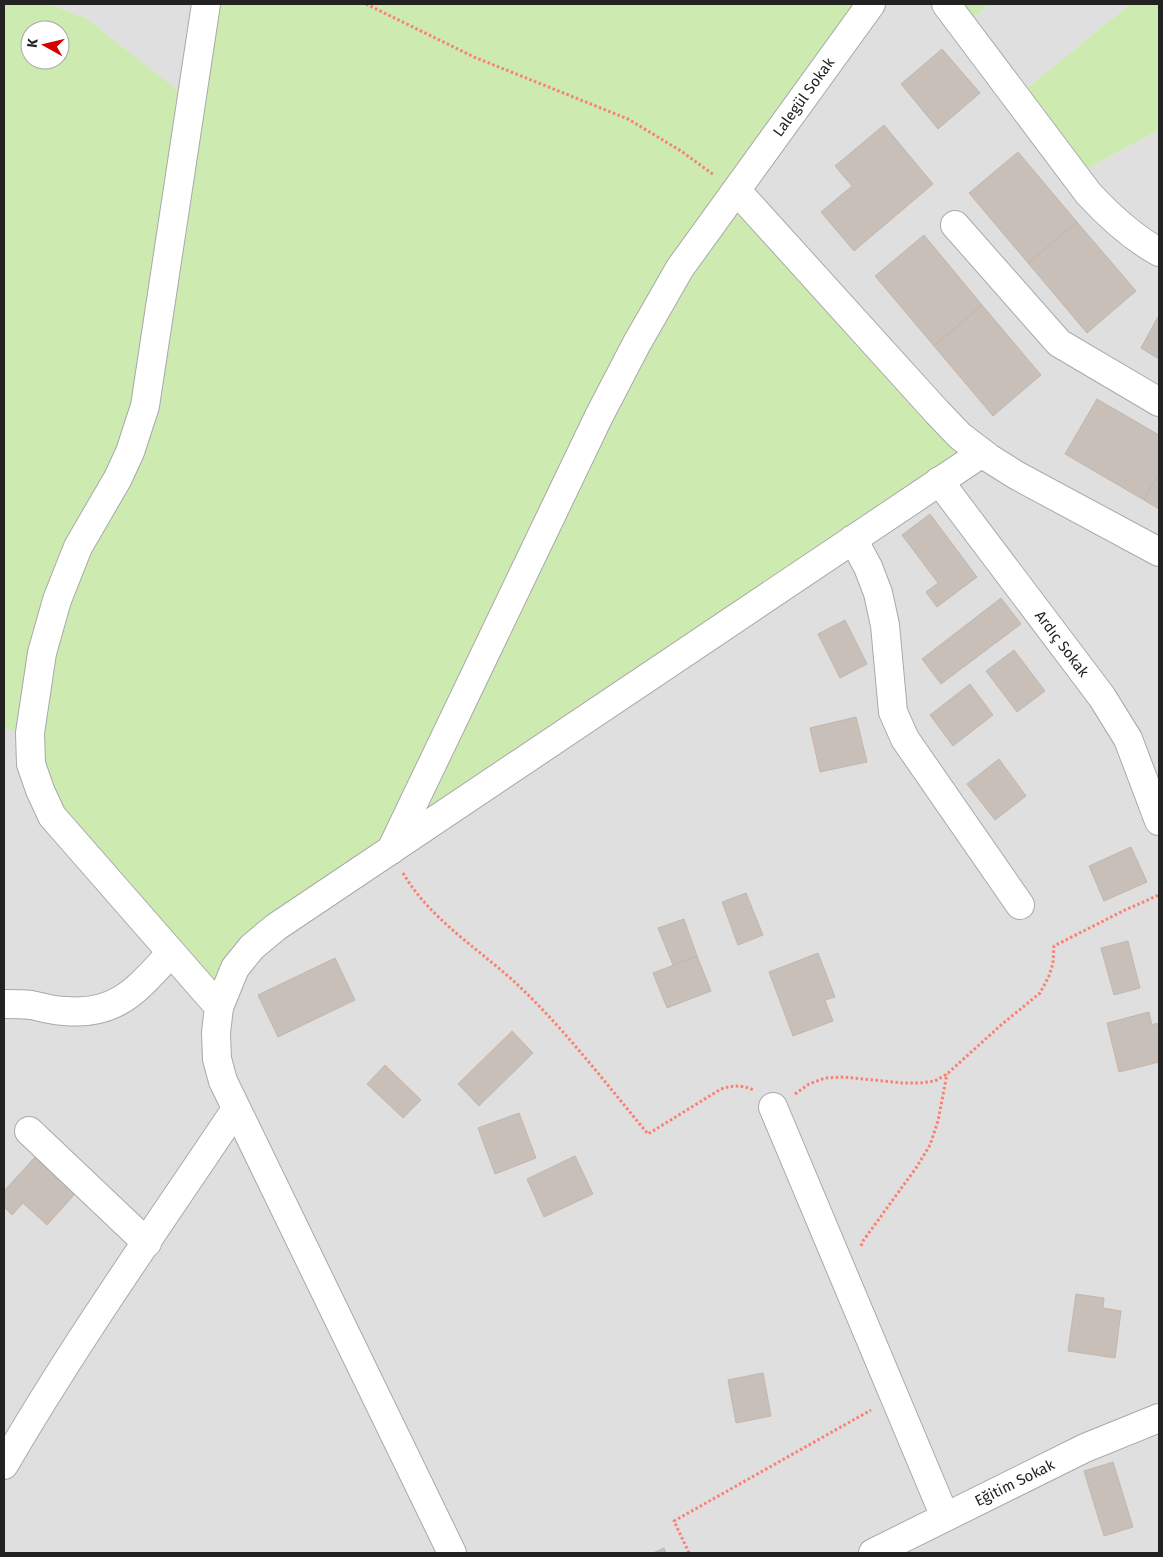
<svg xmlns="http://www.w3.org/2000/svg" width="1163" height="1557" font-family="'Fira Sans',sans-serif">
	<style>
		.residential { fill: #e0dfdf }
		.grass { fill: #cdebb0; fill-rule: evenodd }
		.building { fill: #c7bfb8; stroke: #c4b6ab }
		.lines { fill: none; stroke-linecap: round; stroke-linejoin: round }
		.minor-casing { stroke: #a9a9a9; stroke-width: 30 }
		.path { stroke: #fa8072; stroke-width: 3; stroke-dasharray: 2.5 2.5; stroke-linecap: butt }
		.minor { stroke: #fff; stroke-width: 28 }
		.labels { text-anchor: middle; stroke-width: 4.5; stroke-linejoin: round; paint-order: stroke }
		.street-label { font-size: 15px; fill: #222; stroke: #fff }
	</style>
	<rect width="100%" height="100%" fill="#f2efe9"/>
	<g class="residential">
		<polygon points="49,4 206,4 191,102 86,18"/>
		<polygon points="871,4 946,4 963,26 990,4 1130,4 1016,97 1075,175 1159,130 1159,1553 4,1553 4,729 30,733 737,191"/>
	</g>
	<g class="grass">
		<path d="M4 4H49L86 18 191 101 206 4H871L737 191 982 453 276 927 219 1007 52 816 30 733 4 729ZM30 30H60V60H30Z"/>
		<polygon points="946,4 990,4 963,26"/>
		<polygon points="1130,4 1159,4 1159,130 1075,175 1016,97"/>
	</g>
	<g class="building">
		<polygon points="942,49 980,93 938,129 901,84"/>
		<polygon points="884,125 933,184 854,251 821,212 852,186 835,166"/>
		<polygon points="1018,152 1077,222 1028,263 969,193"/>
		<polygon points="1077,222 1136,291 1087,333 1028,263"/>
		<polygon points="924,235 982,305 934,346 875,276"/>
		<polygon points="982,305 1041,375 993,416 934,346"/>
		<polygon points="1159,315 1159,359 1141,348"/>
		<polygon points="1097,399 1159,435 1159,473 1144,500 1065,454"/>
		<polygon points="1159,473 1159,509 1144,500"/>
		<polygon points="930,514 977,577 937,607 926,592 938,583 902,535"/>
		<polygon points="1001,598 1021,624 941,684 922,659"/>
		<polygon points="845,620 867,664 840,678 818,634"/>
		<polygon points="1014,650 1045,691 1017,712 986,671"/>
		<polygon points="970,684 993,715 953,746 930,715"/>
		<polygon points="856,717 867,762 820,772 810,728"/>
		<polygon points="999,759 1026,796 995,820 967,784"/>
		<polygon points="1131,847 1147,882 1104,901 1089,866"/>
		<polygon points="746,893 763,935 738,945 722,902"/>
		<polygon points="684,919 697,956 673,965 658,928"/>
		<polygon points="1128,941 1140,988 1114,995 1101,948"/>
		<polygon points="818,953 835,997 825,1000 833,1021 793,1036 769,972"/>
		<polygon points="697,956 711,991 667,1008 653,973"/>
		<polygon points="335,958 355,1000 278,1037 258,995"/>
		<polygon points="1149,1012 1152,1025 1157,1023 1159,1031 1159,1062 1119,1072 1107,1023"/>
		<polygon points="512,1031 533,1053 479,1106 458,1084"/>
		<polygon points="385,1065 421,1100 403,1118 367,1084"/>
		<polygon points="519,1113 536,1158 495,1174 478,1128"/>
		<polygon points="575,1156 593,1194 544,1217 527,1179"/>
		<polygon points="35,1157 75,1194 47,1225 23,1203 12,1215 4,1207 4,1191"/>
		<polygon points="1076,1294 1104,1298 1103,1308 1121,1311 1115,1358 1068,1351"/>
		<polygon points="763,1373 771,1416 736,1423 728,1380"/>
		<polygon points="1113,1462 1133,1527 1104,1536 1084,1471"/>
		<polygon points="664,1548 666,1553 653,1553"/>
	</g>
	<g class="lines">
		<g class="minor-casing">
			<g id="minor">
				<polyline points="206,4 145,406 130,452 118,478 78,547 57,600 42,653 30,733 31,764 40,790 52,816 219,1007"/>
				<path d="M946 4 1088 193C1109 216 1132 237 1159 252"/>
				<polyline points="737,191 937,412 960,436 989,458 1016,475 1159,552"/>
				<polyline points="955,225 1059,343 1159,402"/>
				<path id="s1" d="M939 481 1102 697 1128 739 1159 821"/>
				<polyline points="853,539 868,567 878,593 885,625 893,712 905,739 1020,905"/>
				<path id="s2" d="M391 850 599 416 637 343 680 268 871 4"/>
				<path d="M4 1004C13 1004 22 1004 31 1005 42 1007 54 1011 65 1011 118 1016 138 988 171 953"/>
				<polyline points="773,1107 945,1517"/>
				<polyline points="29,1131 147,1243"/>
				<path d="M4 1465C75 1343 157 1227 236 1109"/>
				<polyline points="452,1553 223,1081 217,1059 216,1033 219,1007 235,968 252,947 276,927 982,453"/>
				<path id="s3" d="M873 1553 1085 1448 1159 1418"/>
			</g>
		</g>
		<g class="path">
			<polyline points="366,4 474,57 628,119 681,151 714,175"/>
			<path d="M403 873C431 921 481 950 520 987 567 1032 607 1085 648 1134L721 1089C733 1085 742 1085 754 1090"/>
			<polyline points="795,1094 809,1084 825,1078 844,1077 902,1083 920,1083 935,1081 947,1074 1001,1025 1040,993 1049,976 1053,963 1054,946 1125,910 1159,895"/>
			<polyline points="861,1246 863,1241 916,1168 930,1145 938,1121 947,1074"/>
			<polyline points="689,1553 674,1521 871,1410"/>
		</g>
		<use href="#minor" class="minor"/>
	</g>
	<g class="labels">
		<g class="street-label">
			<text dy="5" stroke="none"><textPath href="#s2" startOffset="861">Lalegül Sokak</textPath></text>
			<text dy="5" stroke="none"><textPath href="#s1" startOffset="204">Ardıç Sokak</textPath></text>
			<text dy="5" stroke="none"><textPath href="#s3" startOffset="158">Eğitim Sokak</textPath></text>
		</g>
	</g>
	<rect width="1163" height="1557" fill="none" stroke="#222222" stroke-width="10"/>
	<g transform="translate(45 45) rotate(278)"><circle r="24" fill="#ffffff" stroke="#a7a7a7"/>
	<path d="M0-4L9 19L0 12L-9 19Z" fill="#d40000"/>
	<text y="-8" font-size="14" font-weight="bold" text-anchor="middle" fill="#222222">K</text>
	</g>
</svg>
